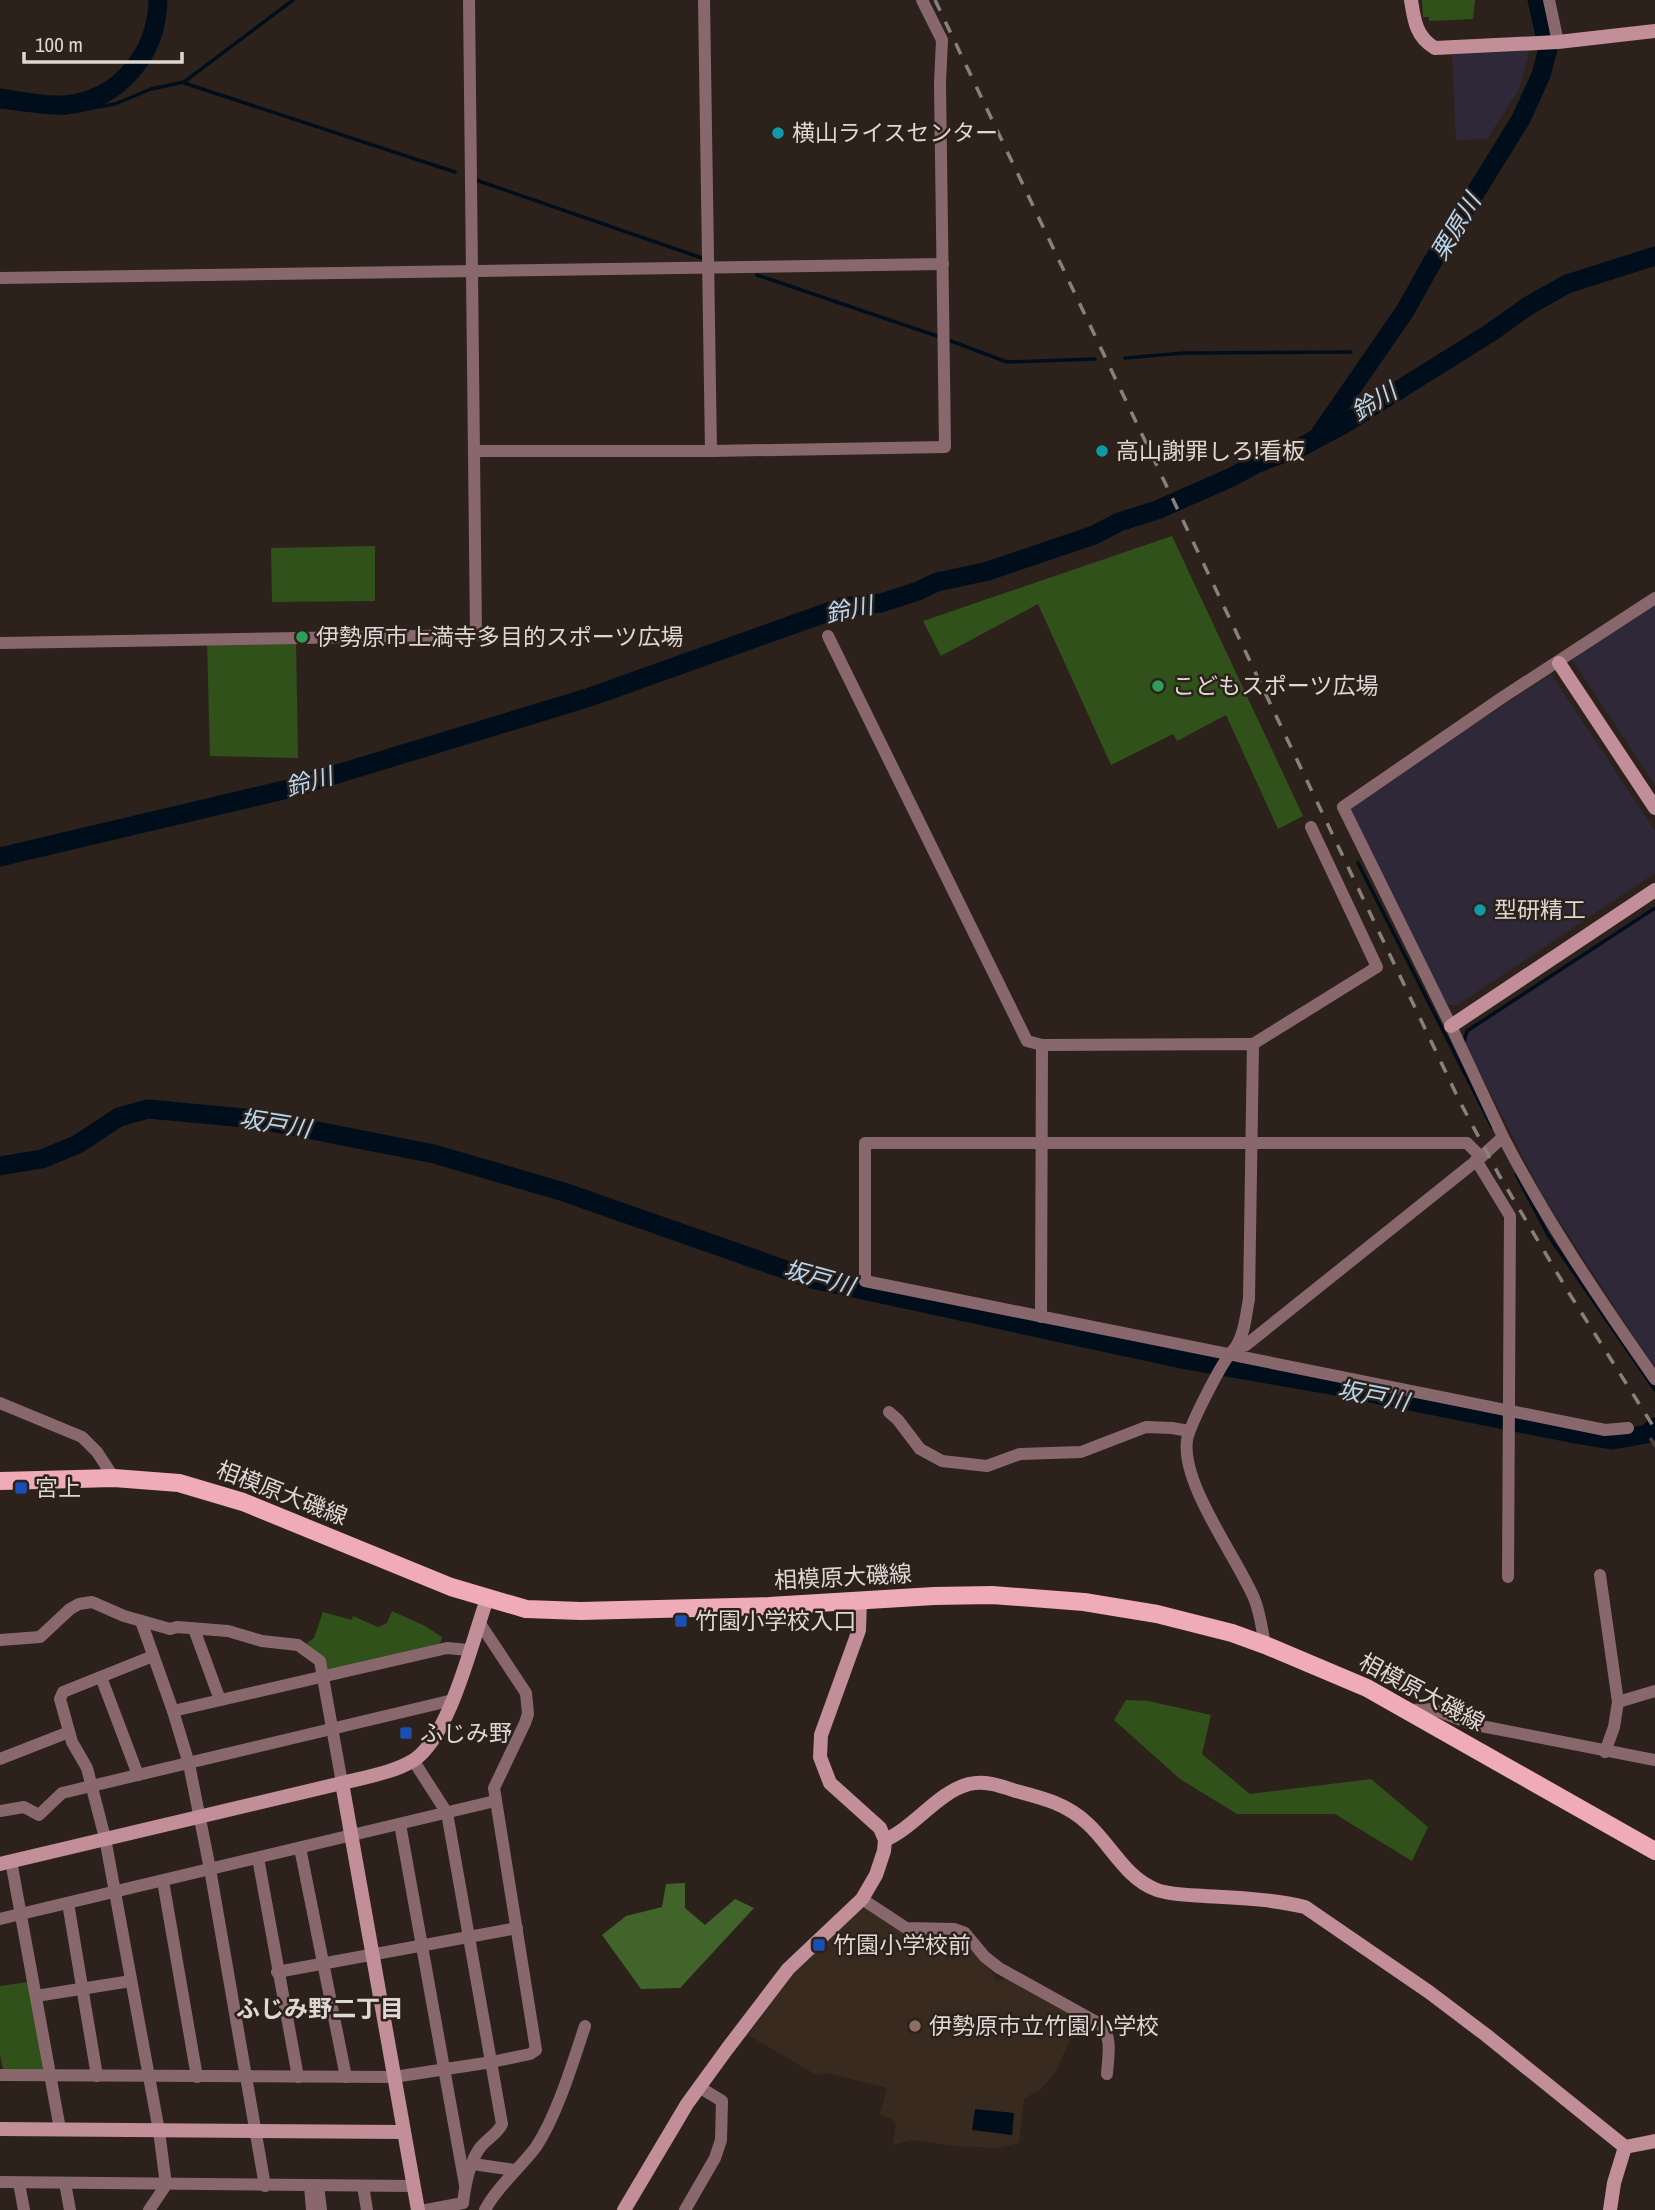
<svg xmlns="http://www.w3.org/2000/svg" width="1655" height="2210" font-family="'Archivo Narrow','Noto Sans JP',sans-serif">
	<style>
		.built { fill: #392a1f }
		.industrial { fill: #2f2838 }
		.green { fill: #30511a }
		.forest { fill: #40642a }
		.water { fill: #000e1c }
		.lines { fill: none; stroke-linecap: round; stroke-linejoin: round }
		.stream { stroke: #000e1c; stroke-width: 3.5 }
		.river { stroke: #000e1c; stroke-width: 19 }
		.street-tunnel { stroke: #473d36; stroke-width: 12; stroke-dasharray: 12 6; stroke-linecap: butt }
		.street { stroke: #89686d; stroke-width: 12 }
		.secondary { stroke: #c28e97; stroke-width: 14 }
		.primary { stroke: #efabb7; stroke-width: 18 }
		.rail { stroke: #89807a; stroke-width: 3.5; stroke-dasharray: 12 12; stroke-linecap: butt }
		.culture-dot { fill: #0f9aa8; stroke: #2c221b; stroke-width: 2.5 }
		.leisure-dot { fill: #2e9e5b; stroke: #2c221b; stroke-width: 2.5 }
		.transit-dot { fill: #1a4fb4; stroke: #2c221b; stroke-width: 2.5 }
		.education-dot { fill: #8d6e63; stroke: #2c221b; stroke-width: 2.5 }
		.labels { text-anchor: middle; stroke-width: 5; stroke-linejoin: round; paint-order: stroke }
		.poi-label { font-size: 23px; fill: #ded7d2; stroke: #2c221b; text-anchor: start }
		.street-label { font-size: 23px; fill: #ded7d2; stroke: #2c221b }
		.water-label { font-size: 24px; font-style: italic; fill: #b6d6f0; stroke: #2c221b }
		.neighbourhood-label { font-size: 24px; font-weight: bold; fill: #ded7d2; stroke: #2c221b }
	</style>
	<rect width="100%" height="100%" fill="#2c221b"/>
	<polygon class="built" points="868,1907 906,1931 950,1932 963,1937 995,1976 995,1981 1015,1978 1080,2017 1056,2071 1042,2088 1024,2099 1019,2143 996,2148 957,2146 911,2140 893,2145 896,2124 893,2120 880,2115 887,2088 827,2073 816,2075 748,2035 795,1970 863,1908"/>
	<g class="industrial">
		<polygon points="1529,49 1528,59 1518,91 1487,139 1456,140 1452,53"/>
		<polygon points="1655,604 1655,785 1572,659"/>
		<polygon points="1551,674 1655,831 1655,873 1456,1006 1446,1004 1349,811 1350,806"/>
		<polygon points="1655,905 1655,1370 1541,1192 1463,1040 1466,1031"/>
	</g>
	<g class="green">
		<polygon points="1422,0 1475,0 1473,19 1429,21 1429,17 1423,17"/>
		<polygon points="1172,536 1303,816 1278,829 1226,715 1177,741 1173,734 1111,765 1038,604 941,656 923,621"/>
		<polygon points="375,546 375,601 272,602 271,548"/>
		<polygon points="296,640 298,758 210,756 207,641"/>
		<polygon points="392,1611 425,1626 442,1637 440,1644 326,1672 307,1643 314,1638 323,1612 352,1620 353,1616 378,1627 387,1623"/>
		<polygon points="1126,1700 1148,1701 1211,1715 1202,1754 1250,1794 1371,1779 1428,1827 1412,1861 1335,1814 1237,1814 1180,1779 1114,1720"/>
		<polygon points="28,1982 43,2071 3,2069 0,2055 0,1986"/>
	</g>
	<polygon class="forest" points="685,1883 685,1908 705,1925 735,1899 754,1908 680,1988 641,1989 602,1935 626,1916 662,1907 666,1884"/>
	<polygon class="water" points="975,2109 1014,2113 1012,2135 972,2130"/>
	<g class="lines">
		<g class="stream">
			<polyline points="184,83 455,172"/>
			<polyline points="0,107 64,113 115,104 151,89 184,82 293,0"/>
			<polyline points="476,180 702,258"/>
			<polyline points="757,275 937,336"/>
			<polyline points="951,341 1007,362 1095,359"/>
			<polyline points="1125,358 1184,353 1351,352"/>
			<polyline points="1358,863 1492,1127"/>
			<polyline points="1464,1042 1467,1031 1655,908"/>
			<polyline points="1516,1174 1548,1235 1655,1390"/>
		</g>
		<g class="river">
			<path d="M0 98C21 101 44 106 65 105 120 100 157 53 158 0"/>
			<polyline points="1320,434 1405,311 1433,261 1521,119 1541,75 1548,49 1537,0"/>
			<polyline points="0,857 288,789 590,697 842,607 881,603 918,591 937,582 988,571 1094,535 1119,522 1157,510 1232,477 1258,463 1303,446 1346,423 1490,333 1528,306 1567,284 1655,256"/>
			<polyline points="0,1166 42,1159 78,1144 119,1117 148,1109 256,1119 434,1154 564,1192 812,1279 1186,1360 1330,1385 1570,1433 1613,1440 1647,1434 1655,1427"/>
		</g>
		<polyline class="street-tunnel" points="1652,1444 1655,1442"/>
		<g class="street">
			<polyline points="704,0 711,451"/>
			<polyline points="1549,0 1558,42"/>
			<polyline points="0,278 943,264"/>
			<polyline points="474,451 711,451 945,447 940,83 942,40 922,0"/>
			<path d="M828 636 1027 1041 1042 1045 1253 1044 1249 1299C1246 1314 1245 1332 1237 1345 1234 1350 1230 1353 1227 1358 1217 1373 1190 1424 1187 1440 1181 1484 1236 1556 1254 1598 1260 1612 1262 1629 1265 1645"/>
			<polyline points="0,643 476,635 469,0"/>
			<polyline points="1253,1044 1377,967 1311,827"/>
			<path d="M1503 1137C1547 1222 1600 1300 1655 1379"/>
			<polyline points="1481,1157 1467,1143 865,1143 865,1281 1605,1430 1628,1428"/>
			<polyline points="1476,1160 1510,1216 1508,1577"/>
			<polyline points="1041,1317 1042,1045"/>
			<polyline points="1236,1347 1246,1345 1481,1157 1503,1137 1451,1026 1343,807 1503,697 1655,598"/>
			<polyline points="0,1403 82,1437 97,1452 114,1478"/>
			<polyline points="889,1412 898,1420 920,1449 942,1461 987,1466 1020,1454 1081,1452 1146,1427 1172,1428 1189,1431"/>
			<polyline points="1600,1575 1618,1702 1614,1727 1605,1752"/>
			<polyline points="141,1621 173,1711 189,1764 210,1869 265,2186"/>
			<polyline points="194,1629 220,1700"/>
			<polyline points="0,1640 40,1637 70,1609 79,1604 92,1602 124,1616 170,1629 177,1627 228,1631 262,1641 298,1645 320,1661 342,1783"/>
			<polyline points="101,1677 138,1775"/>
			<polyline points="1618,1702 1655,1691"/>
			<polyline points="1410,1710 1432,1709 1471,1724 1655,1760"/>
			<polyline points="173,1711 447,1648 469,1650"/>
			<polyline points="0,1759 69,1732"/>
			<path d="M413 1760 447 1813 502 2124C497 2135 486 2139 479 2149 469 2164 465 2186 463 2203L426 2210"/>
			<polyline points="0,1811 24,1807 39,1815 62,1793 453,1700"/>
			<polyline points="400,1824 465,2185"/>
			<polyline points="300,1848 346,2077"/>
			<polyline points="258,1858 298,2077"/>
			<polyline points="11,1861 60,2129"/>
			<polyline points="163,1881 197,2077"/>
			<path d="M862 1899 906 1928 954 1929 965 1933 985 1957 999 1968 1100 2024C1113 2036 1108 2057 1107 2074"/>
			<polyline points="68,1903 97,2076"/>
			<polyline points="0,1919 495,1801"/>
			<polyline points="277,1972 517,1928"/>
			<polyline points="36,1996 131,1981"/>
			<polyline points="0,2075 394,2077 492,2062 530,2054 536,2050 494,1788 525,1723 528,1714 526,1693 479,1622"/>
			<polyline points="473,2164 514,2170"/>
			<polyline points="0,2182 413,2186"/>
			<polyline points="19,2183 24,2210"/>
			<polyline points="65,2183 70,2210"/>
			<polyline points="310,2186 312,2210"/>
			<polyline points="318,2186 321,2210"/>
			<polyline points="363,2186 367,2210"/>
			<polyline points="149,2210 166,2185 159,2131 105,1838 87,1768 72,1742 60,1699 63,1692 153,1656"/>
			<path d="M485 2210C496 2188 521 2167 536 2147 557 2115 573 2062 585 2026"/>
			<polyline points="685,2210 715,2158 721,2140 722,2101 699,2087"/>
		</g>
		<g class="secondary">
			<path d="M1411 0C1414 20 1416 37 1435 48L1558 42 1655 31"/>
			<polyline points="1559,663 1655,808"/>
			<polyline points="1451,1026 1655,890"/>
			<polyline points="342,1783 418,2210"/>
			<path d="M885 1840C915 1827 938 1792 969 1784 985 1780 1001 1786 1016 1791 1043 1798 1067 1804 1088 1824 1111 1845 1126 1879 1157 1890 1172 1895 1189 1895 1205 1896 1238 1898 1272 1899 1305 1907L1429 1992 1486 2035 1625 2147 1655 2141"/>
			<path d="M0 1864 342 1783C365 1777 393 1773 414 1760 450 1736 472 1641 487 1599"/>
			<polyline points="0,2129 403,2132"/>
			<polyline points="624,2210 687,2104 727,2049 788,1969 862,1899 876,1875 884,1851 885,1840 880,1828 830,1783 820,1757 821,1735 859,1630 860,1601"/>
			<polyline points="1610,2210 1614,2183 1625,2147"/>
		</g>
		<polyline class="primary" points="0,1481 114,1478 179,1483 243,1502 451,1587 526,1609 581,1611 769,1606 934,1596 992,1595 1084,1602 1157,1614 1232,1633 1265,1645 1367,1688 1655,1851"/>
		<polyline class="rail" points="935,0 1460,1102 1499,1175 1569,1293 1655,1429"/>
	</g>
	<g class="culture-dot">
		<circle cx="778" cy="133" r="7"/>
		<circle cx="1102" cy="451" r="7"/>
		<circle cx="1480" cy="910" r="7"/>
	</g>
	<g class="leisure-dot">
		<circle cx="302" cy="637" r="7"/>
		<circle cx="1158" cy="686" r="7"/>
	</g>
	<g class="transit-dot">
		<rect x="14" y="1481" width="14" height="14" rx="3.5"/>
		<rect x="674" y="1614" width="14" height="14" rx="3.5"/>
		<rect x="399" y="1726" width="14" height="14" rx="3.5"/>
		<rect x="812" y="1938" width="14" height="14" rx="3.5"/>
	</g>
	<circle class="education-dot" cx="915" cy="2026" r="7"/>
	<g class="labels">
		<g class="poi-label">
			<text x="792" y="141">横山ライスセンター</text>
			<text x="1116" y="459">高山謝罪しろ!看板</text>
			<text x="316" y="645">伊勢原市上満寺多目的スポーツ広場</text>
			<text x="1172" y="694">こどもスポーツ広場</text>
			<text x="1494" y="918">型研精工</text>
			<text x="35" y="1496">宮上</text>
			<text x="695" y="1629">竹園小学校入口</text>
			<text x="420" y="1741">ふじみ野</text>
			<text x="833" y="1953">竹園小学校前</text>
			<text x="929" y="2034">伊勢原市立竹園小学校</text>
		</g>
		<g class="street-label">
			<text transform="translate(282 1493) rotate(21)" y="8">相模原大磯線</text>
			<text transform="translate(843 1577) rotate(-3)" y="8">相模原大磯線</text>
			<text transform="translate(1422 1692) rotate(28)" y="8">相模原大磯線</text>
		</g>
		<g class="water-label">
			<text transform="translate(1456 227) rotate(-59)" y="8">栗原川</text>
			<text transform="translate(1374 402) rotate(-32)" y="8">鈴川</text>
			<text transform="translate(849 610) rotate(-12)" y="8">鈴川</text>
			<text transform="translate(309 782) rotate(-16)" y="8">鈴川</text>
			<text transform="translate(275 1124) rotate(9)" y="8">坂戸川</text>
			<text transform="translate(819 1278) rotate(15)" y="8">坂戸川</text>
			<text transform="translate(1373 1396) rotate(11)" y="8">坂戸川</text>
		</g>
		<g class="neighbourhood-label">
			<text x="320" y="2017">ふじみ野二丁目</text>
		</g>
	</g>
	<path d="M24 52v10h158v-10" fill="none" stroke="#ded7d2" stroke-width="3.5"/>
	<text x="35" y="52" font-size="21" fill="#ded7d2" stroke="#2c221b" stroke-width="5" paint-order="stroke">100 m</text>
</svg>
